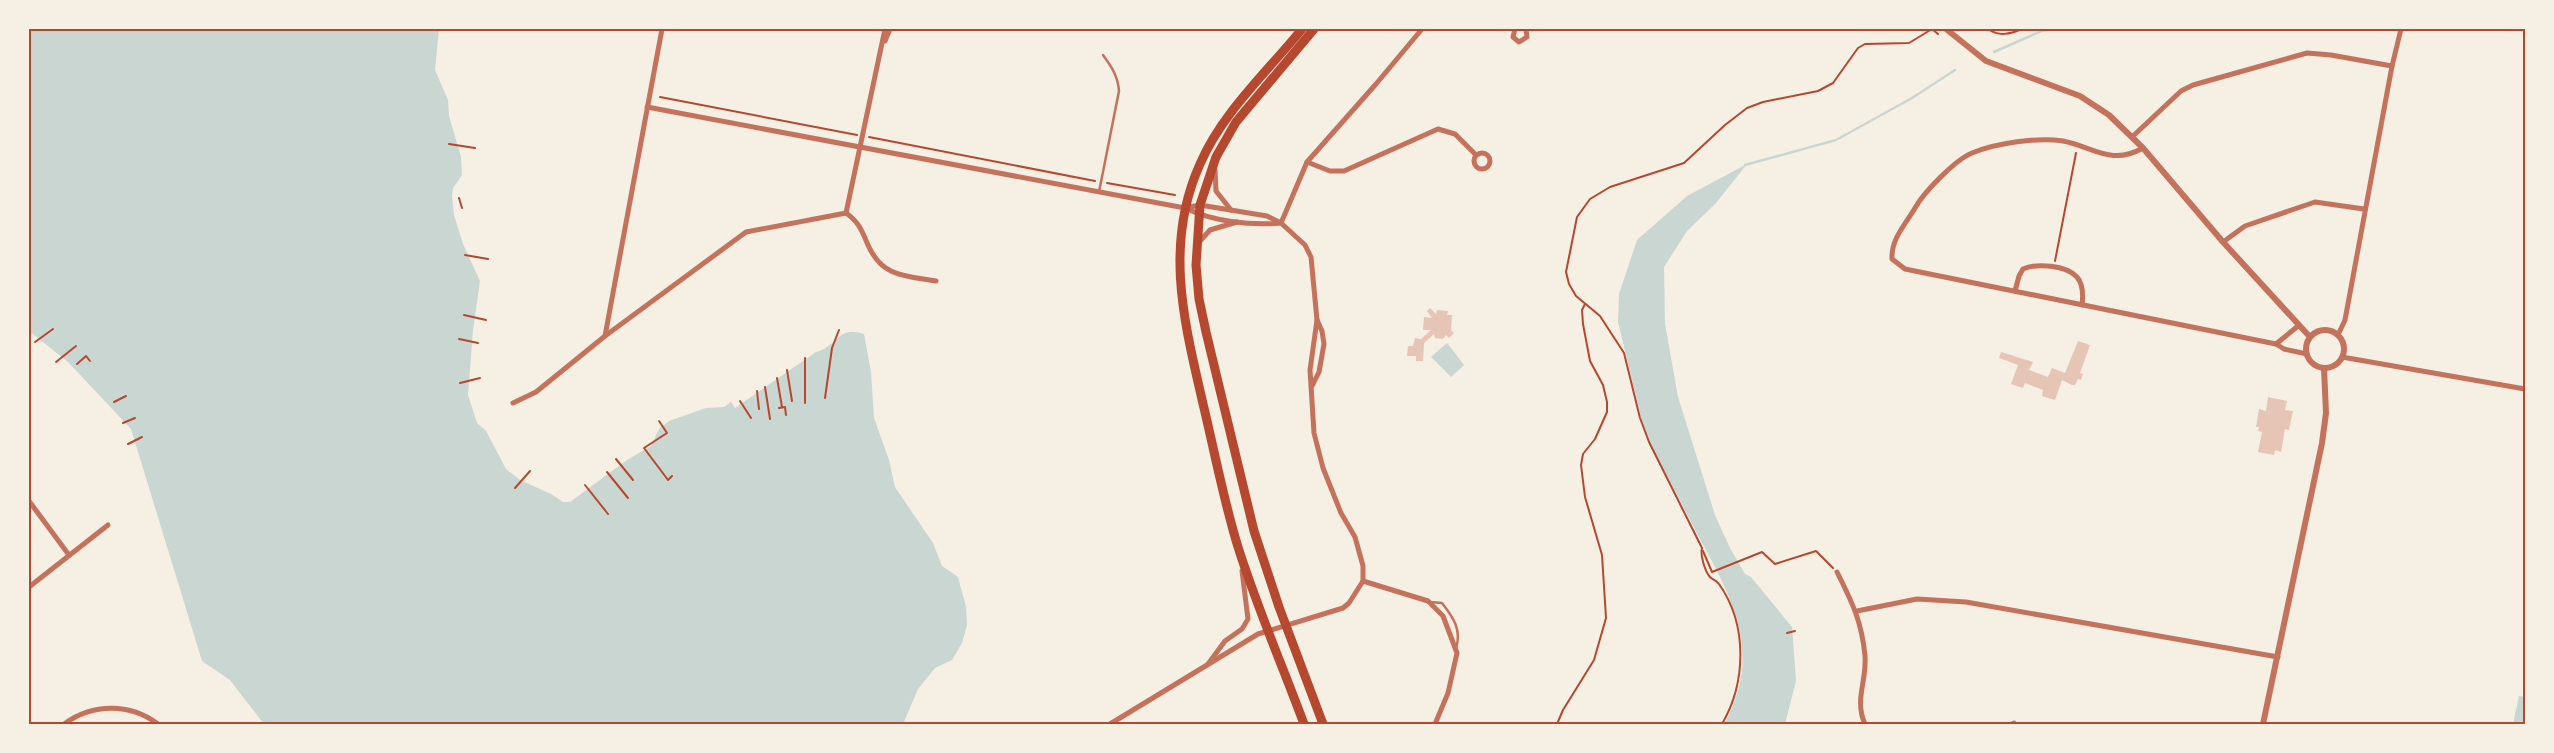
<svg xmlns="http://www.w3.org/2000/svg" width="2554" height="753" font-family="Roboto,sans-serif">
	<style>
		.water { fill: #c9d6d2 }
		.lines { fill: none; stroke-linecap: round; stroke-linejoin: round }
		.stream { stroke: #c9d6d2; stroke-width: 2.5 }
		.building { fill: #e6c5b7 }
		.path { stroke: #b5482f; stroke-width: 2 }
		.service { stroke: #c5725c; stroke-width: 2.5 }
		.minor { stroke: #c5725c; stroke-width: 5 }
		.tertiary { stroke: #c5725c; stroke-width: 6 }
		.trunk { stroke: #b5482f; stroke-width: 9 }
		.neatline { fill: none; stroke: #b5482f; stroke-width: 2 }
	</style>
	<rect width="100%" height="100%" fill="#f6efe4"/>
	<g class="water">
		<path d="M29 29H439L435 70 448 100 449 116 461 157 462 175 453 188 452 196 454 215 463 244 480 281 473 330 468 395 477 423 486 431 506 469 520 480 551 494 563 502H570L627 460 651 446 659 429 669 421 706 408 724 407 731 402 735 408 816 352C839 346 837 325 864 334L871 372 874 418 889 460 895 487 933 543 942 566 958 577 966 607 967 625 962 643 952 660 935 668 918 689 903 724H264L230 680 202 661 131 429 68 362 29 331Z"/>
		<path d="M1747 164 1716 203 1687 231 1664 267 1665 324 1678 397 1715 515 1730 548 1745 574 1751 577 1792 627 1796 681 1785 724H1724C1764 654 1732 598 1698 535 1682 505 1666 474 1650 444L1642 421 1618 322 1619 294 1637 240 1687 196Z"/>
		<polygon points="1447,343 1464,365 1451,377 1431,357"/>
		<polygon points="2519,696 2525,697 2525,724 2513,724"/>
	</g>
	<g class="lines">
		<g class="stream">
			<polyline points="1994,52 2046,29"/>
			<polyline points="1745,165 1836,140 1912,98 1955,70"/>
		</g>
	</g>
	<g class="building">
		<polygon points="1430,308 1436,314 1437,310 1448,311 1447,315 1452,315 1451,330 1454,333 1449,338 1446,335 1443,339 1435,338 1434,334 1424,343 1423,361 1416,361 1416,356 1407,356 1408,346 1413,346 1415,338 1421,339 1431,330 1423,330 1424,317 1432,318 1427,311"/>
		<polygon points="2078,341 2090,345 2080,373 2083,374 2081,380 2078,379 2075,385 2072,385 2062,380 2055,400 2042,396 2043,390 2025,383 2023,388 2011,384 2018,365 1999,358 2001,352 2033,362 2029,370 2048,377 2052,368 2065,373"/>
		<polygon points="2268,397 2287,401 2285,410 2293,411 2289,430 2285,429 2281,452 2275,450 2274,455 2258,452 2262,432 2258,431 2259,427 2256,427 2259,409 2266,411"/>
	</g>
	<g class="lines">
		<g class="path">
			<path d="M1988 29C1999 37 2010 34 2022 29"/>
			<polyline points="660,97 857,135"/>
			<polyline points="869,137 1095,181"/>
			<polyline points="449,144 475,148"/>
			<polyline points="1107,183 1175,195"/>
			<polyline points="459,198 462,208"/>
			<polyline points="465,255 488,259"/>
			<polyline points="2055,261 2076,153"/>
			<polyline points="464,315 486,320"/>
			<polyline points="459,339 478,343"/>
			<polyline points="35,342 53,329"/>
			<polyline points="805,358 805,403"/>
			<polyline points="56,362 76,346"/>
			<polyline points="77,364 86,356 90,361"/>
			<polyline points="787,370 792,401"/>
			<polyline points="777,378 782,407"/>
			<polyline points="460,383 480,378"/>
			<polyline points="765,387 770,419"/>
			<polyline points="757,391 759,409"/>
			<polyline points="825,398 832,348 839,330"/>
			<polyline points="740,401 751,418"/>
			<polyline points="114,402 126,396"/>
			<polyline points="779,408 785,407 786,415"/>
			<polyline points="659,421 667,433 644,448 668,480 672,476"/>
			<polyline points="123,423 135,418"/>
			<polyline points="128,444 142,437"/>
			<polyline points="616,459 633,480"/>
			<polyline points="607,472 628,498"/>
			<polyline points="585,485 608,514"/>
			<polyline points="515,488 530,471"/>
			<polyline points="1703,551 1712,572 1762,552 1775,564 1816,551 1833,568"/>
			<polyline points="1787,633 1795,631"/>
			<polyline points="1557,724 1563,710 1594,660 1606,618 1602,555 1585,497 1581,465 1583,454 1595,439 1607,412 1607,402 1603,385 1590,361 1583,324 1582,310 1585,304"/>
			<path d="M1722 724C1746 683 1748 625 1719 584 1717 581 1713 580 1710 577 1705 571 1700 556 1702 548L1649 442 1640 418 1624 353 1600 316 1576 296 1569 284 1566 272 1577 217 1590 199 1610 187 1684 163 1725 125 1747 108 1763 102 1818 91 1833 83 1858 48 1865 44 1909 43 1932 29 1938 34"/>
		</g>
		<g class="service">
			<path d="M1099 192 1119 91C1118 76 1111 66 1103 55"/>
			<path d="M1430 602 1442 603C1453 617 1462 630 1456 648"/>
		</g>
		<g class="minor">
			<polyline points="1515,29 1513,37 1519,42 1527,37 1526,29"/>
			<polyline points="885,41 890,29"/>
			<path d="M647 107 1185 208C1212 221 1250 226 1281 223"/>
			<polyline points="2132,137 2181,91 2193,85 2307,53 2331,55 2392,66"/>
			<path d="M2143 148C2111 166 2094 147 2063 141 2038 137 1996 143 1972 153 1955 160 1924 192 1915 208 1905 225 1891 239 1892 259L1905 269 2276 344 2284 349 2307 354"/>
			<circle cx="1482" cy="161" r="8"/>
			<polyline points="1307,162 1330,171 1344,171 1438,129 1455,134 1476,155"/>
			<polyline points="1215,170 1216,191 1231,210"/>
			<polyline points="1185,208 1200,205 1267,216 1281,223 1305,245 1311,257 1317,320 1322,331 1324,344 1319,372 1312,386"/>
			<polyline points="846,213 885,29"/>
			<path d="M846 213C859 222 862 231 868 245 882 277 905 276 936 281"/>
			<polyline points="1281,223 1307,162 1376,84 1422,29"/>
			<polyline points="1200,241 1210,230 1237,222"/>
			<polyline points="2223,242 2245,226 2315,202 2364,209"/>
			<path d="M2015 291 2019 276 2023 269C2037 263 2066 265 2077 277 2083 284 2083 297 2082 305"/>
			<polyline points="2338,335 2345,320 2392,66 2401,29"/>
			<polyline points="605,336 662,29"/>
			<polyline points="2276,344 2298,326"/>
			<polyline points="2342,357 2525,389"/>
			<polyline points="513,403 536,392 605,336 746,232 846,213"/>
			<polyline points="29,501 69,555"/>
			<path d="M1837 572C1852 602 1862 622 1865 656 1867 681 1854 700 1865 724"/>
			<polyline points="1363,581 1428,601 1443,616 1457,653 1448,693 1435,724"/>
			<polyline points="29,587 108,525"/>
			<polyline points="1857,611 1917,599 1966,602 2278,657"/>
			<polyline points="1208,664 1225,641 1242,629 1248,619 1242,571"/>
			<path d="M64 724C93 703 130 703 158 724"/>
			<polyline points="1110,724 1258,634 1343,608 1349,603 1363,581 1363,566 1355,537 1341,513 1323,468 1314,433 1310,370 1317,320"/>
			<polyline points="2012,724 2014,723"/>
		</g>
		<g class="tertiary">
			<polyline points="1946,29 1986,61 2080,96 2109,115 2143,148 2223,242 2310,337"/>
			<circle cx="2325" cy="349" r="19"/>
			<polyline points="2263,724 2322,443 2326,413 2324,368"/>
		</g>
		<g class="trunk">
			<path d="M1302 29C1267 72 1222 113 1200 164 1163 246 1185 325 1204 408 1215 454 1224 502 1238 547 1257 607 1282 665 1304 724"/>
			<polyline points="1314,29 1236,122 1216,157 1200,205 1196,265 1199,299 1206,332 1254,531 1279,607 1323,724"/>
		</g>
	</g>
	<rect width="2554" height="753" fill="none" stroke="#f6efe4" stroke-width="60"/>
	<rect x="30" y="30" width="2494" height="693" class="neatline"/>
</svg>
